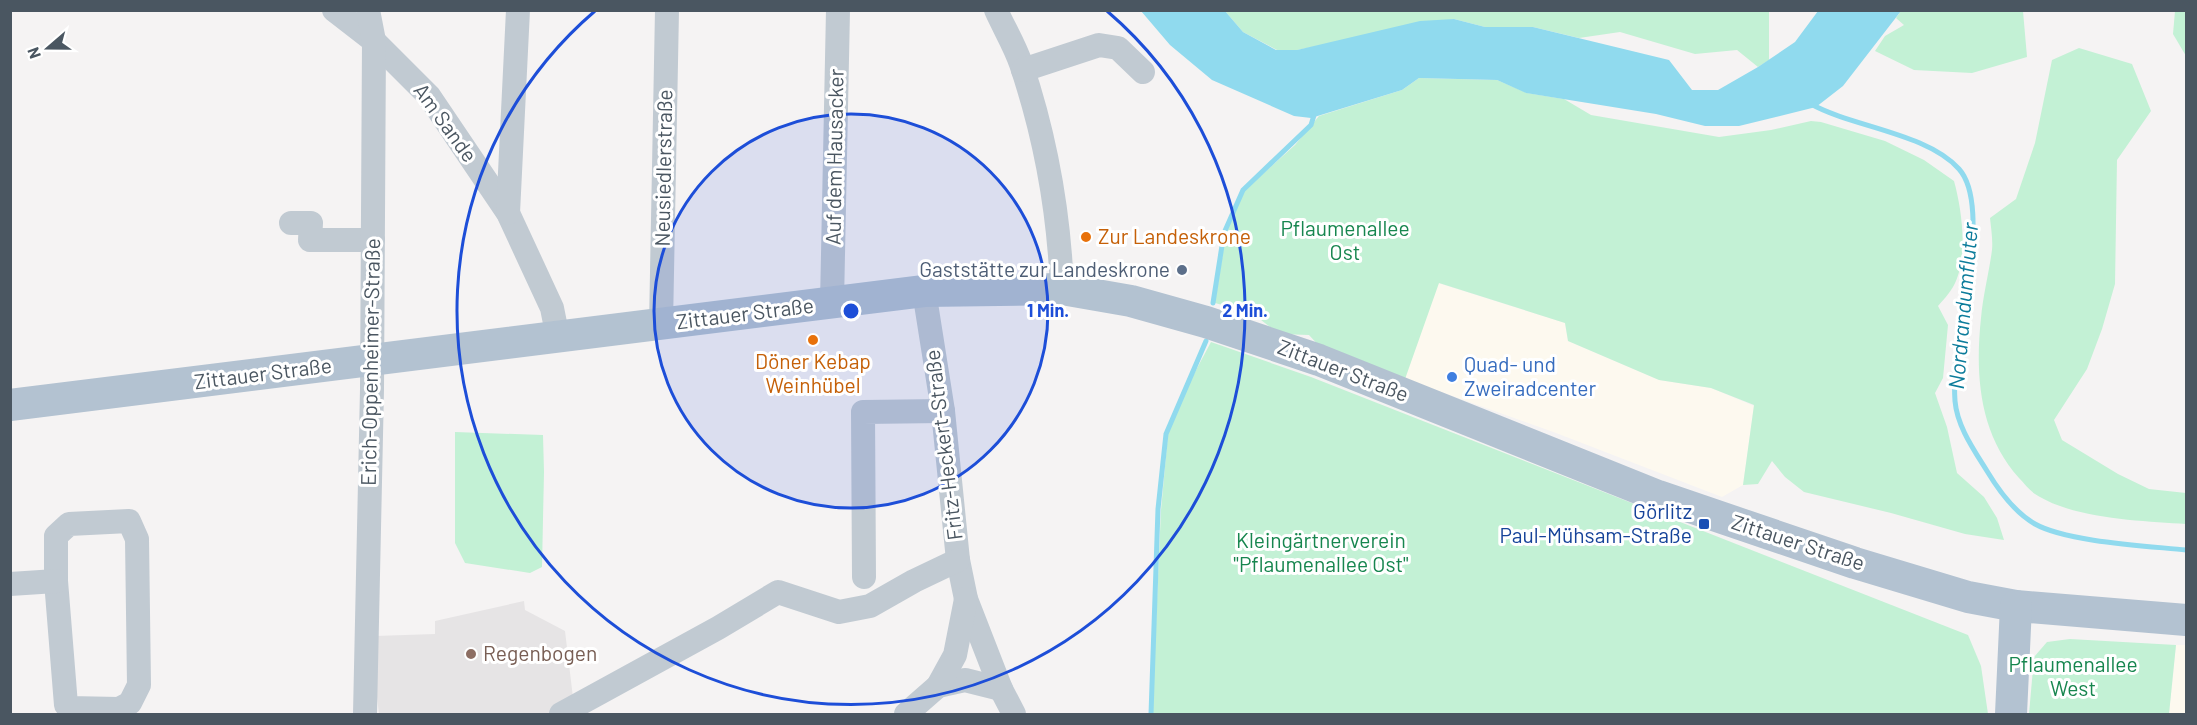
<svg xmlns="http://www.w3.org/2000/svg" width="2197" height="725" font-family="Barlow,sans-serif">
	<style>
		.commercial { fill: #fdf9ef }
		.education { fill: #e6e4e5 }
		.green { fill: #c3f1d5 }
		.water { fill: #90daee }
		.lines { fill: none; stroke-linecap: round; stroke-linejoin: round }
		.stream { stroke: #90daee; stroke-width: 5 }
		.minor { stroke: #c1cad2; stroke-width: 24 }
		.major { stroke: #b3c2d1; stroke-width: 32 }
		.ring { fill: none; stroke: #1d4ed8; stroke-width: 3 }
		.food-dot { fill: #e8710a; stroke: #fff; stroke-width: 2 }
		.service-dot { fill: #5c6f8a; stroke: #fff; stroke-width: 2 }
		.shop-dot { fill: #3f7fe0; stroke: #fff; stroke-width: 2 }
		.transit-dot { fill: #1a4fb4; stroke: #fff; stroke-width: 2 }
		.education-dot { fill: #8d6e63; stroke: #fff; stroke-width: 2 }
		.labels { text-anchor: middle; stroke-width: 6; stroke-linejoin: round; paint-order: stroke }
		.street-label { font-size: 21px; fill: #4a5661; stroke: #fff }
		.park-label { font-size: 21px; fill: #17864f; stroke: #fff }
		.food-label { font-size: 21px; fill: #c56008; stroke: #fff; text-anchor: start }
		.service-label { font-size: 21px; fill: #4e5e75; stroke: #fff; text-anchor: end }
		.shop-label { font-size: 21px; fill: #366cbe; stroke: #fff; text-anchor: start }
		.transit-label { font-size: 21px; fill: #164399; stroke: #fff; text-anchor: end }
		.education-label { font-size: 21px; fill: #785e54; stroke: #fff; text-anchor: start }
		.water-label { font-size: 22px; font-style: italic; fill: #0c7c9b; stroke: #fff }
		.centre { fill: #1d4ed8; stroke: #fff; stroke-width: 3 }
		.ring-label { font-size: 18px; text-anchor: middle; font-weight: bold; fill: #1d4ed8; stroke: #fff; stroke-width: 6; stroke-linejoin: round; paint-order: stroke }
	</style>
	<rect width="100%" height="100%" fill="#f5f3f3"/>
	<g class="commercial">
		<polygon points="1438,283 1565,323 1568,341 1659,380 1711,388 1754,406 1743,485 1722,497 1556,433 1405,379"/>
		<polygon points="2176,645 2186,645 2186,714 2169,714"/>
	</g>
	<polygon class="education" points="524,601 525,610 565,631 574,706 558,714 379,714 374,673 375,636 435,634 435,621"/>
	<g class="green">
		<polygon points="1225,11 1769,11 1769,60 1758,67 1737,50 1695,54 1620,32 1579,38 1533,27 1485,27 1454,19 1297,50 1277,50 1243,32"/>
		<polygon points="1901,11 2023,11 2027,57 1972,73 1914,70 1875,51 1885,36 1904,25 1896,18"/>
		<polygon points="2175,11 2186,11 2186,56 2173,34"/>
		<path d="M2079 48 2132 64 2151 111 2117 160 2115 284 2102 329 2087 369 2054 420 2062 440 2118 474 2149 489 2186 493V524C2142 521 2073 519 2035 494 2029 490 2024 483 2019 478 1979 433 1975 375 1981 318 1983 295 1989 273 1992 250 1993 240 1991 228 1990 218L2016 199 2035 143 2052 60Z"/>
		<path d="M1419 78 1497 80 1527 93 1564 99 1591 115 1719 137 1771 130 1811 121 1821 122 1885 141 1924 160 1954 181C1962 210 1969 259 1953 287 1949 294 1943 300 1938 306L1948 325 1943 378 1935 393 1947 427 1957 473 1984 497 1997 518 2004 540 1965 534 1891 513 1804 492 1785 477 1772 461 1758 484 1743 485 1754 405 1711 388 1659 380 1568 341 1565 323 1439 283 1405 379 1321 348 1309 335 1279 334 1252 313 1215 303 1226 233 1245 190 1295 145 1319 116 1402 90Z"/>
		<polygon points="1211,342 1311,377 1968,635 1981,666 1988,714 1152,714 1161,510 1168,434 1179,402"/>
		<polygon points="455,432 543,435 544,472 542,567 530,573 465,563 455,543"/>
		<polygon points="2070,639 2176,645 2169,714 2029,714 2034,657 2047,642"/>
	</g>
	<polygon class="water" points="1141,11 1225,11 1243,32 1276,50 1297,50 1420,21 1454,19 1485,27 1533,27 1669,60 1692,90 1718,90 1758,67 1795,42 1818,11 1901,11 1843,86 1816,107 1739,126 1705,126 1656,114 1526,93 1497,80 1419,78 1402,90 1311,118 1294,116 1212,80 1170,45"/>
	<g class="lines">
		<g class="stream">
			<path d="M1811 104C1852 127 1927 133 1959 169 1977 189 1974 237 1970 261 1964 305 1952 358 1955 401 1957 426 1974 450 1987 471 1999 491 2014 512 2035 524 2067 542 2148 546 2186 550"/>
			<polyline points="1213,303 1224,233 1243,190 1311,125 1315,112"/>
			<polyline points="1151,714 1158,509 1166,434 1206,341"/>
		</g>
		<g class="minor">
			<polyline points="334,10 374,41 429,96 508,213 552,308 558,338"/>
			<path d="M996 10C1004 28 1015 46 1021 64 1046 138 1059 212 1062 289"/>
			<polyline points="1023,70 1099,45 1118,48 1143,72"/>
			<polyline points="508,213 518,10"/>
			<polyline points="291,223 311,223 310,240 373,240"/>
			<polyline points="924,291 943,411 958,560 966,599 1001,689 1014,714"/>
			<polyline points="832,303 838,10"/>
			<polyline points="661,325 667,10"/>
			<polygon points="129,521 137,539 139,685 130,703 119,709 69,708 66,705 56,581 56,536 69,524"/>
			<polyline points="864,577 863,412 943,411"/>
			<polyline points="10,584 56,581"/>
			<polyline points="938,686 965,680 1001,689"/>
			<polyline points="365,714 372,389 374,41 368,10"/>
			<polyline points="561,714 718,628 778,592 839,612 870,606 914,581 958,560"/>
			<polyline points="906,714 938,686 955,655 966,599"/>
		</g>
		<g class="major">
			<polyline points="10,405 924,291 1062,289 1131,301 1206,322 1319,360 1658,496 1855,563 1968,597 2016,606 2186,620"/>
			<polyline points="2011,714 2016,606"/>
		</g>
	</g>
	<circle cx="851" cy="311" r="197" fill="#1d4ed8" fill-opacity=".12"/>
	<g class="ring">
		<circle cx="851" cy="311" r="197"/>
		<path d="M1107 11A394 394 0 1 1 595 11"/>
	</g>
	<g class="food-dot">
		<circle cx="1086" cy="237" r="6"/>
		<circle cx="813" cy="340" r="6"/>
	</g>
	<circle class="service-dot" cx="1182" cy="270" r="6"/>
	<circle class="shop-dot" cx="1452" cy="377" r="6"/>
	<rect class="transit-dot" x="1698" y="518" width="12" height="12" rx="3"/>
	<circle class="education-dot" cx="471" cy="654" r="6"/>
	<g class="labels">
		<g class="street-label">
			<text transform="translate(445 123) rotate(54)" y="7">Am Sande</text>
			<text transform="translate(835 157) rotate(-89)" y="7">Auf dem Hausacker</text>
			<text transform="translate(664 168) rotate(-89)" y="7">Neusiedlerstraße</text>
			<text transform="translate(745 314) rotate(-7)" y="7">Zittauer Straße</text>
			<text transform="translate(371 362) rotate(-89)" y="7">Erich-Oppenheimer-Straße</text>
			<text transform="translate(1343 371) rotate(21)" y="7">Zittauer Straße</text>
			<text transform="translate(263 374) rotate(-7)" y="7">Zittauer Straße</text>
			<text transform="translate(944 445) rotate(-97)" y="7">Fritz-Heckert-Straße</text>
			<text transform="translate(1798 543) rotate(18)" y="7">Zittauer Straße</text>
		</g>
		<g class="park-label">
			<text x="1345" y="236">Pflaumenallee<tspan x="1345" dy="24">Ost</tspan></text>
			<text x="1321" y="548">Kleingärtnerverein<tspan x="1321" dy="24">"Pflaumenallee Ost"</tspan></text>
			<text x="2073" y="672">Pflaumenallee<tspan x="2073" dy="24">West</tspan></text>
		</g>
		<g class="food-label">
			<text x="1098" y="244">Zur Landeskrone</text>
			<text x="813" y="369" text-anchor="middle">Döner Kebap<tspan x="813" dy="24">Weinhübel</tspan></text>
		</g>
		<g class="service-label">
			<text x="1170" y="277">Gaststätte zur Landeskrone</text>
		</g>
		<g class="shop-label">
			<text x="1464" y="372">Quad- und<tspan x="1464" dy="24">Zweiradcenter</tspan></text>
		</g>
		<g class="transit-label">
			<text x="1692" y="519">Görlitz<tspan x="1692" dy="24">Paul-Mühsam-Straße</tspan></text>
		</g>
		<g class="education-label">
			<text x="483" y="661">Regenbogen</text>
		</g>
		<g class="water-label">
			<text transform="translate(1963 306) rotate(-85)" y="8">Nordrandumfluter</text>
		</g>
	</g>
	<circle cx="851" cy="311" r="9" class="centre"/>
	<g class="ring-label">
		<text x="1048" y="317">1 Min.</text>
		<text x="1245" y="317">2 Min.</text>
	</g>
	<rect width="2197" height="725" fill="none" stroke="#4a5661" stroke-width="24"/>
	<g transform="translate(48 48) rotate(250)" stroke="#ffffff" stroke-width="4.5" paint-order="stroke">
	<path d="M0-4.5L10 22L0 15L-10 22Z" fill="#4a5661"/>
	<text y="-9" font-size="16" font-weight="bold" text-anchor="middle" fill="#4a5661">N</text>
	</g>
</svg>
